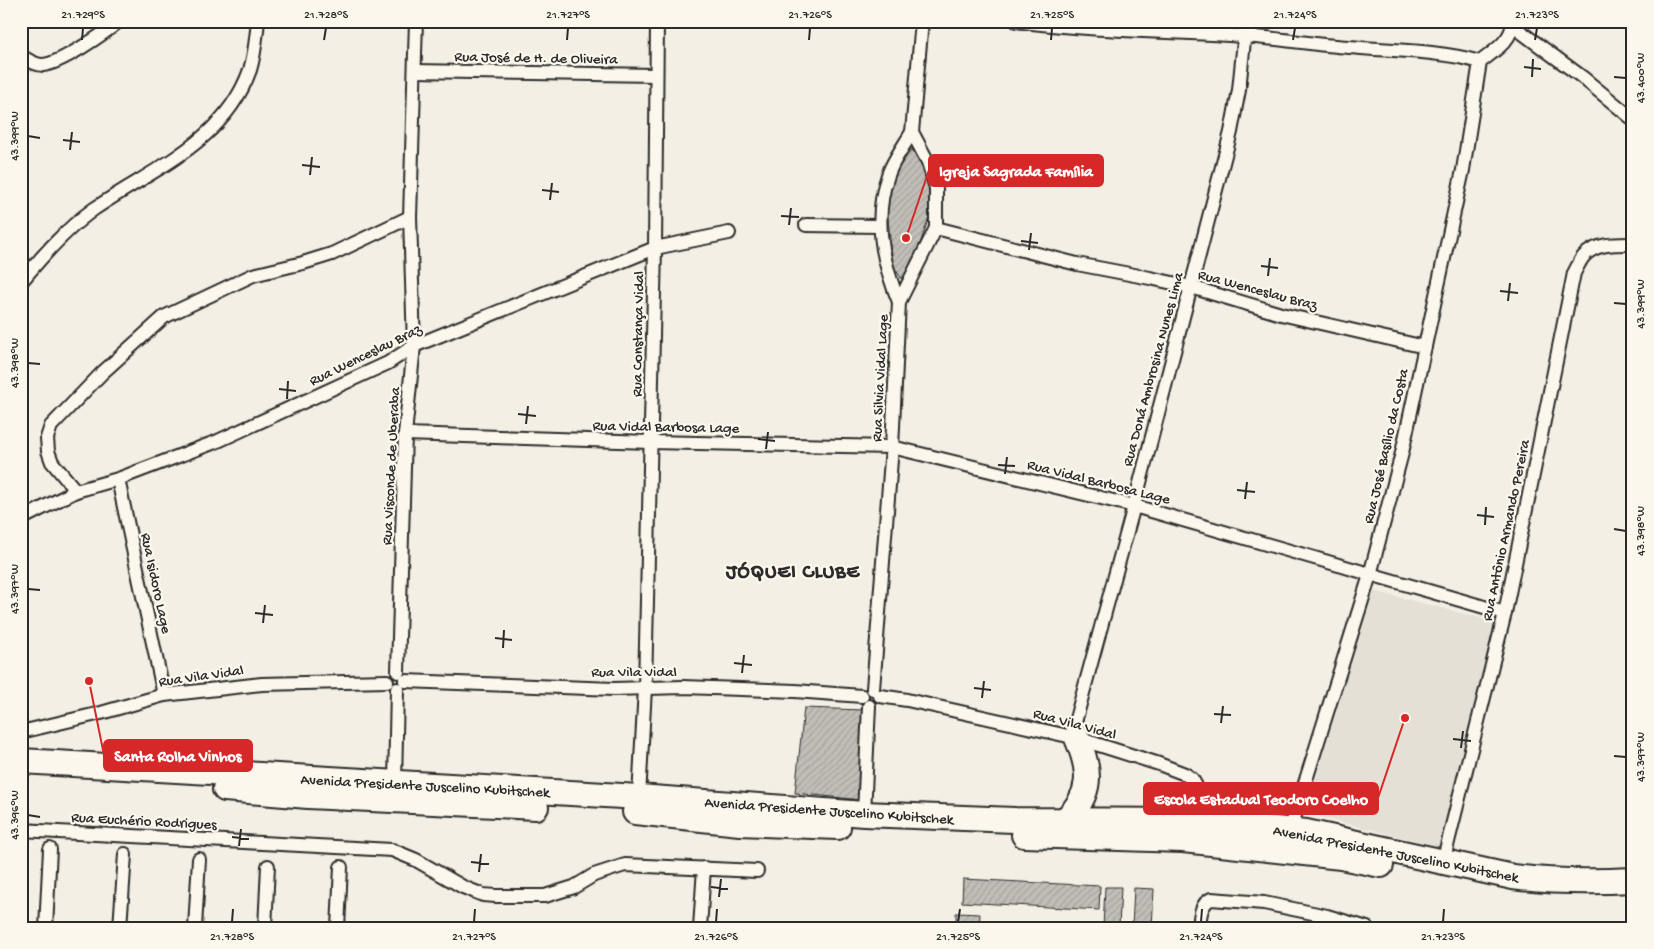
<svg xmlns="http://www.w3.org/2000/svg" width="1654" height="949" font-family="'Gochi Hand',sans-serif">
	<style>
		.built { fill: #e4e0d6 }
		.building { fill: url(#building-hatch); stroke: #2b2b2b }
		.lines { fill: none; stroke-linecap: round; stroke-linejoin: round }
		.street-casing { stroke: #2b2b2b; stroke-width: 16 }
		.highway-casing { stroke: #2b2b2b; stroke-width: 28 }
		.street { stroke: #fbf7ec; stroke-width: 12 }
		.highway { stroke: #fbf7ec; stroke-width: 24 }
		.ticks { fill: none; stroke: #2b2b2b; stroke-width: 2 }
		.labels { text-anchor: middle; stroke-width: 4.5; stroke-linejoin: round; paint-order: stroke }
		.street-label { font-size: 15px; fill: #2b2b2b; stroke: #fbf7ec }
		.district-label { font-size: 20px; font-weight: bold; letter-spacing: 1px; fill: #2b2b2b; stroke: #fbf7ec }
		.leader { fill: none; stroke: #d62828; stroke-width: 2 }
		.callout-dot { fill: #d62828; stroke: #fbf7ec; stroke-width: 2 }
		.callout { fill: #d62828; stroke: #d62828; stroke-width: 2 }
		.callout-label { font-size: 16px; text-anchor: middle; font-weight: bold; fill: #fff }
		.neatline { fill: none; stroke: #2b2b2b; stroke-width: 2 }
		.ticks-label { font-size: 12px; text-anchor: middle; fill: #2b2b2b }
	</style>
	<defs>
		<pattern id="building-hatch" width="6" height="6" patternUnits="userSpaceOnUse" patternTransform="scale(1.25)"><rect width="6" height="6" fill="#c0beb6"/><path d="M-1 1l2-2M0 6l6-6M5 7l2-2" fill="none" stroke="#a5a39d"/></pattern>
	</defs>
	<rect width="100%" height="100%" fill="#f3efe4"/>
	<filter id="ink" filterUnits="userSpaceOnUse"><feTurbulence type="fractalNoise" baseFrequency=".02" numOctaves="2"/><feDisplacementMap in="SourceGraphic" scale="10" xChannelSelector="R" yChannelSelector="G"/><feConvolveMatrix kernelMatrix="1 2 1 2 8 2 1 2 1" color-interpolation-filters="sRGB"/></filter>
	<g filter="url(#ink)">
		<polygon class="built" points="1374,591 1498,622 1444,848 1305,813"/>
		<g class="building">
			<polygon points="912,149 930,181 931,211 909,277 902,280 893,265 887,210 892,176"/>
			<polygon points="804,708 864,710 861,800 795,793"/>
			<polygon points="963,879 1100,886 1099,910 962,902"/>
			<polygon points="1105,887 1121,887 1119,928 1103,928"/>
			<polygon points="1134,888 1154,889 1152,928 1132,928"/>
			<polygon points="956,913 980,914 979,928 956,928"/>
		</g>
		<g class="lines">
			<g class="street-casing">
				<g id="street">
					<path d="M1016 21C1091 31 1168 31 1243 36 1278 38 1313 45 1349 47 1392 51 1438 50 1480 62 1493 52 1513 40 1513 21"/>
					<polyline points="1513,26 1582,77 1633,119"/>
					<path d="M21 56C28 60 35 65 43 65 60 64 105 33 119 21"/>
					<polyline points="415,71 656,75"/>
					<polyline points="806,225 879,226"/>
					<polyline points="936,228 1077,264 1150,278 1191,287 1281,314 1425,347"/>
					<path d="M21 282C43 255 66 229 94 209 152 169 224 143 250 70 255 54 256 38 258 21"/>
					<path d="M899 302C882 261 873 218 888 175 893 160 904 146 912 132"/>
					<polyline points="405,434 650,442 892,447 1134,506 1505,613"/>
					<polyline points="118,479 164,695"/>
					<polyline points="76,491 52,462 48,451 47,438 51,426 102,373 164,317 253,275 303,263 332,254 410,217"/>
					<polyline points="21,519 76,491 118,479 218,441 388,363 414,346 655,248 729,233"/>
					<polyline points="398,672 405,434 414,346 410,217 416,21"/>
					<polyline points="405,681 614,689 683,687 795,691 862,696"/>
					<polyline points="873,689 892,447 899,302 936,228 936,188 928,162 912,132 922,21"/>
					<polyline points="880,696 907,700 1077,738 1159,764 1185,774 1192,779 1196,786 1198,803 1196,826"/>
					<polyline points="21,732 101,713 164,695 262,684 387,681"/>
					<polyline points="1071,737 1134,506 1231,132 1239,90 1246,21"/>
					<polyline points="395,783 397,689"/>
					<polyline points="639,797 645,688 655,248 657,21"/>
					<polyline points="864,814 869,706"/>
					<polyline points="21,830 392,850 416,860 463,887 483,895 496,896 545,896 574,887 594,875 625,865 757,871"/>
					<polyline points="1290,831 1370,575 1402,453 1463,170 1480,62"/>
					<path d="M1443 862 1505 613 1574 273C1577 268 1580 260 1584 256 1596 243 1616 244 1633 244"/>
					<polyline points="46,928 50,849"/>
					<polyline points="120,928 125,854"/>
					<polyline points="195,928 199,859"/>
					<polyline points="265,928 268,866"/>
					<polyline points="338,928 341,867"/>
					<polyline points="700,928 704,868"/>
					<path d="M1200 928C1199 918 1201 903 1211 899L1264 903 1327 916 1367 928"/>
				</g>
			</g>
			<g class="highway-casing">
				<g id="highway">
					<path d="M21 761 639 797 864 814 1014 820 1198 821 1306 832 1513 877C1553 882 1593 882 1633 880"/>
					<polyline points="225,789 308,796 536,807"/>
					<polyline points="635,812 740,823 838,827"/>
					<path d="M1065 820C1093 794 1091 771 1077 738"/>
					<polyline points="1024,835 1183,840 1341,857 1381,865"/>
				</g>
			</g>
			<use href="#street" class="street"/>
			<use href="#highway" class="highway"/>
		</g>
	</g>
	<path class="ticks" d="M82 40 83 28M324 40 326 28M567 40 568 28M809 40 810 28M1051 40 1052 28M1293 40 1295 28M1535 40 1537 28M1524 67 1541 69M1532 77 1533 59M1614 77 1626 78M28 136 40 138M63 140 80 142M70 150 72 132M302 165 320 167M310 175 312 157M542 190 559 192M550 200 552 183M781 216 799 217M789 225 791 208M1021 241 1038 243M1029 250 1031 233M1261 266 1278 268M1268 276 1270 258M1500 291 1518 293M1508 301 1510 283M1614 303 1626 304M28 363 40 364M279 389 296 391M287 399 288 381M518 414 536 416M526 424 528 406M758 439 775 441M766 449 768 432M998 465 1015 466M1005 474 1007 457M1237 490 1255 492M1245 499 1247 482M1477 515 1494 517M1485 525 1486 507M1614 529 1626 531M28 589 40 590M255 613 273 615M263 623 265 605M495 638 512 640M503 648 504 630M734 663 752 665M742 673 744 655M974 688 991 690M982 698 984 681M1214 714 1231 715M1221 723 1223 706M1453 739 1471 741M1461 748 1463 731M1614 756 1626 757M28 815 40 817M232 837 249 839M239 846 241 829M471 862 489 864M479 872 481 854M711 887 728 889M719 897 721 879M232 922 233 909M474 922 475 909M716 922 717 909M958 922 960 909M1201 922 1202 909M1443 922 1444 909"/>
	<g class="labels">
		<g class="street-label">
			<text transform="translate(536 57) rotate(1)" y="5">Rua José de H. de Oliveira</text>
			<text transform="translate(1258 289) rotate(15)" y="5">Rua Wenceslau Braz</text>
			<text transform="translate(637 334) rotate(-89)" y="5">Rua Constança Vidal</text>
			<text transform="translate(365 354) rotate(-26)" y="5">Rua Wenceslau Braz</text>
			<text transform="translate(1152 369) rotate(-75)" y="5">Rua Doná Ambrosina Nunes Lima</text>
			<text transform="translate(879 378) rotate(-87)" y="5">Rua Silvia Vidal Lage</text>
			<text transform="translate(666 426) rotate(1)" y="5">Rua Vidal Barbosa Lage</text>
			<text transform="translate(1385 446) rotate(-77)" y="5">Rua José Basílio da Costa</text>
			<text transform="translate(390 466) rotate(-87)" y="5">Rua Visconde de Uberaba</text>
			<text transform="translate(1099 481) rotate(14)" y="5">Rua Vidal Barbosa Lage</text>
			<text transform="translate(1505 530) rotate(-78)" y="5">Rua Antônio Armando Pereira</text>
			<text transform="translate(157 583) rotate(78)" y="5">Rua Isidoro Lage</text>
			<text x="634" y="676">Rua Vila Vidal</text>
			<text transform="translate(201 675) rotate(-8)" y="5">Rua Vila Vidal</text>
			<text transform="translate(1075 723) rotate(15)" y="5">Rua Vila Vidal</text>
			<text transform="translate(425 785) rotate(3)" y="5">Avenida Presidente Juscelino Kubitschek</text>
			<text transform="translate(829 810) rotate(4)" y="5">Avenida Presidente Juscelino Kubitschek</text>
			<text transform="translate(144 820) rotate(3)" y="5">Rua Euchério Rodrigues</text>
			<text transform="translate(1396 853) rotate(11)" y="5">Avenida Presidente Juscelino Kubitschek</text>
		</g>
		<g class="district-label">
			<text x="793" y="577">JÓQUEI CLUBE</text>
		</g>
	</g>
	<path class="leader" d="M906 238L929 170M89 681L104 755M1405 718L1378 798"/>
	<g class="callout-dot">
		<circle cx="906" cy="238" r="5"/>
		<circle cx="89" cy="681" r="5"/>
		<circle cx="1405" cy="718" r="5"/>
	</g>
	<g class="callout">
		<rect x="929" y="155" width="174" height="31" rx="5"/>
		<rect x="104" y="740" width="148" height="31" rx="5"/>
		<rect x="1144" y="783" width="234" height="31" rx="5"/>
	</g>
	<g class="callout-label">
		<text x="1016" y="176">Igreja Sagrada Família</text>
		<text x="178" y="761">Santa Rolha Vinhos</text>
		<text x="1261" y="804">Escola Estadual Teodoro Coelho</text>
	</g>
	<rect width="1654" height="949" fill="none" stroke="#fbf7ec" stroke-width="55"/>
	<rect x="28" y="28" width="1598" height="894" class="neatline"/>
	<g class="ticks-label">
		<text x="83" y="18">21.729°S</text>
		<text x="326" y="18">21.728°S</text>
		<text x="568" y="18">21.727°S</text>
		<text x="810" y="18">21.726°S</text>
		<text x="1052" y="18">21.725°S</text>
		<text x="1295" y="18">21.724°S</text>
		<text x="1537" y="18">21.723°S</text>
		<text transform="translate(1640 78) rotate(-90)" y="4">43.400°W</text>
		<text transform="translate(14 136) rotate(-90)" y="4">43.399°W</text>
		<text transform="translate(1640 304) rotate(-90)" y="4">43.399°W</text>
		<text transform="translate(14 363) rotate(-90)" y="4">43.398°W</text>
		<text transform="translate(1640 531) rotate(-90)" y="4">43.398°W</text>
		<text transform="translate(14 589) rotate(-90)" y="4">43.397°W</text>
		<text transform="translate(1640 757) rotate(-90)" y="4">43.397°W</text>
		<text transform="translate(14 815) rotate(-90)" y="4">43.396°W</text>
		<text x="232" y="940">21.728°S</text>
		<text x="474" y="940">21.727°S</text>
		<text x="716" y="940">21.726°S</text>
		<text x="958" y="940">21.725°S</text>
		<text x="1201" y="940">21.724°S</text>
		<text x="1443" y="940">21.723°S</text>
	</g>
</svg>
